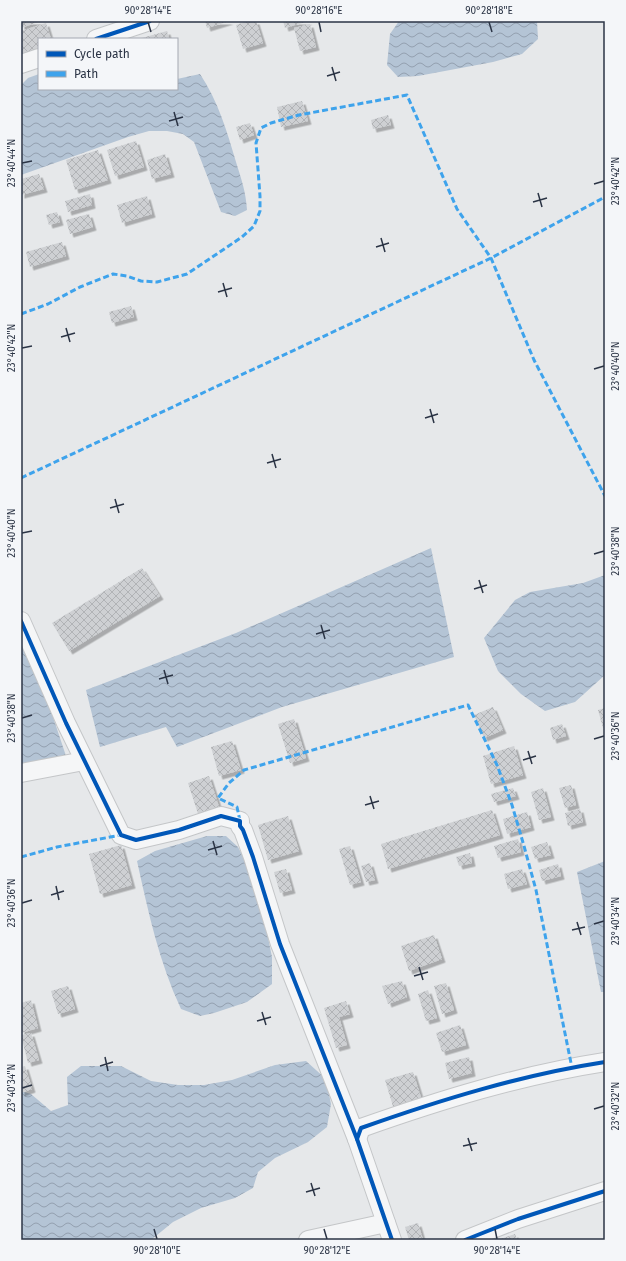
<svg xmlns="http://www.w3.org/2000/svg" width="626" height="1261" font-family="'Fira Sans',sans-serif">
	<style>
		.water { fill: url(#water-waves) }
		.building { fill: url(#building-cross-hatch); filter: url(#shadow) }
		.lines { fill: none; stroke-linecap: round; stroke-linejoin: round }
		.street-casing { stroke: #c4c6c8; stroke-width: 20 }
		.street { stroke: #f5f6f7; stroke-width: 18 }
		.quiet { stroke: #3ea3ec; stroke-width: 3; stroke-dasharray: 6 3; stroke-linecap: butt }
		.cycleway-casing { stroke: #f4f6f9; stroke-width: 6 }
		.cycleway { stroke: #0057b8; stroke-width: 4 }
		.ticks { fill: none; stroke: #2b3445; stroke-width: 1.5 }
		.neatline { fill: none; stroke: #2b3445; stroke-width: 1.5 }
		.ticks-label { font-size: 10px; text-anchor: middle; fill: #2b3445 }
	</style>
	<defs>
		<pattern id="water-waves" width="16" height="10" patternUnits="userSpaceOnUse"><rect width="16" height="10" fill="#b4c4d5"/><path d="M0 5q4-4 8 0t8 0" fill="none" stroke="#93a0af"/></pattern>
		<pattern id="building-cross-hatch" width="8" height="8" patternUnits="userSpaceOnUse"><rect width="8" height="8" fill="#ced0d3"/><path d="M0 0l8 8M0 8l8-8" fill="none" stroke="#b1b3b6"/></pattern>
		<filter id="shadow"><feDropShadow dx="3.5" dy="3.5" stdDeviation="0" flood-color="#0004"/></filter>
	</defs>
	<rect width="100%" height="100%" fill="#e6e8ea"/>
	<g class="water">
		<polygon points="399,21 537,21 538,39 522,54 493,62 418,76 398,77 387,65 390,34"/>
		<path d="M39 74V89H177V79L200 74C218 101 227 131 236 162 241 178 246 192 247 210L235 216 221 212 194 142 183 134 167 131H149L128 137 21 175 23 140 21 137V85L28 78Z"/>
		<polygon points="431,548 454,657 282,707 177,747 166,727 100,747 86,690 236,633"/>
		<polygon points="605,575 605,675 575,702 545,711 521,694 498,671 484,638 515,600 530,592 583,583"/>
		<polygon points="21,642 49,705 68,762 21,770"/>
		<path d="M207 836H226L238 847 250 870 264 918 272 957V984L247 1002 214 1013 200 1016 181 1009C159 962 148 911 137 861L155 851Z"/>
		<polygon points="605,861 605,992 601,992 577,872"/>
		<polygon points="306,1061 326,1079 331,1104 327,1127 308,1142 275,1158 258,1172 253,1188 235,1198 201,1208 173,1222 151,1240 21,1240 21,1091 31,1094 51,1111 68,1105 67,1077 81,1066 121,1066 151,1081 178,1085 204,1085 232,1080 275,1065"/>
	</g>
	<g class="building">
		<polygon points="21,21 41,21 21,28"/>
		<polygon points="205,21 230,21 207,28"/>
		<polygon points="248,21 256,21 263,43 243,49 236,25"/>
		<polygon points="283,21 309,21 285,28"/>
		<polygon points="46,23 51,39 39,39 39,53 21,59 21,31"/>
		<polygon points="310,24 316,47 300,51 294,28"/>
		<polygon points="167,31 169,39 138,39"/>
		<polygon points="302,101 308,121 281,127 277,107"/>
		<polygon points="388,115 391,125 373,129 371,120"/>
		<polygon points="250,123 254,135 240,140 236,127"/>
		<polygon points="136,141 144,167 115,176 107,150"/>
		<polygon points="98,150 108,180 75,190 66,160"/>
		<polygon points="165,154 171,174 152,179 147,160"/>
		<polygon points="39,174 44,189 21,195 21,179"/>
		<polygon points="90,194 92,205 68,212 65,201"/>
		<polygon points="147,196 152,214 122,223 117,205"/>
		<polygon points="57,212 60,222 49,225 46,215"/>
		<polygon points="89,214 93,227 70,234 66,220"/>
		<polygon points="62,242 66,256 30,267 26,252"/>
		<polygon points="131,306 134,317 112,323 109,312"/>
		<polygon points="142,568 160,596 69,651 52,623"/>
		<polygon points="493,707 503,730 484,738 474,715"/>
		<polygon points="605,708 605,727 603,728 598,710"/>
		<polygon points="294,719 306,758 290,763 278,724"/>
		<polygon points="562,724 566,736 553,740 550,728"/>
		<polygon points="232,741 241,770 219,776 211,747"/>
		<polygon points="514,746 523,775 491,784 483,756"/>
		<polygon points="209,776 221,813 200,820 188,783"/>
		<polygon points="571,785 576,805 565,808 559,788"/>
		<polygon points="513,788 516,796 494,802 491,794"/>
		<polygon points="543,788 551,817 539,820 531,792"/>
		<polygon points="580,809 583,822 568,826 565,813"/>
		<polygon points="492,810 500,835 388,869 381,844"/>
		<polygon points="527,812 531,827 507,834 503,819"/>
		<polygon points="288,816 299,851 268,860 258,825"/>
		<polygon points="518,839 521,852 498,858 494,846"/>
		<polygon points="547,842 551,855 535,859 531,847"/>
		<polygon points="121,845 132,885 100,894 89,854"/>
		<polygon points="350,846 361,882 350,885 339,849"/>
		<polygon points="470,853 472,863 459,866 456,857"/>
		<polygon points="370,863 375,880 366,882 361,866"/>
		<polygon points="558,864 561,876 542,881 539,870"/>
		<polygon points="286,869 292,890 280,893 274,872"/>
		<polygon points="522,869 527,884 508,889 504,874"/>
		<polygon points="434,935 442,959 409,971 401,946"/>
		<polygon points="402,981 407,997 388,1004 382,986"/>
		<polygon points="446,983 454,1010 442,1014 434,986"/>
		<polygon points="68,986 75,1009 58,1014 51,991"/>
		<polygon points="428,990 437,1018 426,1021 418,994"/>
		<polygon points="31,1000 38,1028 21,1033 21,1003"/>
		<polygon points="346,1001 350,1014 339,1017 347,1045 336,1048 324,1008"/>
		<polygon points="460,1025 466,1045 442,1052 436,1033"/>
		<polygon points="31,1033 39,1060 28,1063 21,1035"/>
		<polygon points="469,1057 472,1073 449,1079 445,1063"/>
		<polygon points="25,1066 32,1089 21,1093 21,1067"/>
		<polygon points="413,1072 423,1104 395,1113 385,1080"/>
		<polygon points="418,1223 423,1240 409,1240 405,1227"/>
		<polygon points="515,1234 517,1240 497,1240"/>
	</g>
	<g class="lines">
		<g class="street-casing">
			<g id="street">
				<polyline points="96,39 150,21"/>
				<polyline points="21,64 39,58"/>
				<polyline points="21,621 66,723 121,835 136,840 179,830 221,816 240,821 240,826 243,830 253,857 280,944 357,1139 392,1240"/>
				<polyline points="21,773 84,761"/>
				<path d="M357 1139 361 1128C440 1100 521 1075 605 1062"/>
				<polyline points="308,1240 386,1223"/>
				<polyline points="465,1240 518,1219 605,1191"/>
			</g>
		</g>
		<use href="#street" class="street"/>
		<g class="quiet">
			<polyline points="21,314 48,304 80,287 113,274 127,276 141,281 157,282 187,274 242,237 254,226 260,211 260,196 256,143 261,128 271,123 299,115 407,95 457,209 491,258 534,360 605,496"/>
			<polyline points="21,478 491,258 605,197"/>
			<polyline points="240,821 237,807 218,798 229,783 244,770 468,705 497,765 512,805 524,846 536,890 572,1068"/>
			<polyline points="21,857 57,847 121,835"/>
		</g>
		<g class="cycleway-casing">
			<g id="cycleway">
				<polyline points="96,39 150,21"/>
				<polyline points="21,621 66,723 121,835 136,840 179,830 221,816 240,821 240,826 243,830 253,857 280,944 357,1139 392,1240"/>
				<path d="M357 1139 361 1128C440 1100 521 1075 605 1062"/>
				<polyline points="465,1240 518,1219 605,1191"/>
			</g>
		</g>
		<use href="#cycleway" class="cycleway"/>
	</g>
	<path class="ticks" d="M148 22 151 32M319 22 321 32M489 22 492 32M332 67 336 81M327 76 340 72M174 112 178 126M169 121 183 117M22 163 32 161M594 184 604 181M538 193 542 207M533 202 547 198M381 238 385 252M376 247 389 243M223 283 227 297M218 292 232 288M66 328 70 342M61 337 75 333M22 348 32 346M594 369 604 366M430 409 434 423M425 418 438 414M272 454 276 468M267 463 281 459M115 499 119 513M110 508 124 504M22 533 32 531M594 554 604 551M479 580 483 593M474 589 487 585M321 625 325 639M316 634 330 630M164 670 168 684M159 679 173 675M22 718 32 715M594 739 604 736M528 751 532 764M523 760 536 756M370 796 374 809M365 805 379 801M213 841 217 855M208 850 222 846M56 886 59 900M51 895 64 891M22 903 32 900M577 922 581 935M594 924 604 921M572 930 585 927M419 967 423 980M414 976 428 972M262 1012 266 1025M257 1021 271 1017M105 1057 108 1071M100 1066 113 1062M22 1088 32 1085M594 1109 604 1106M468 1138 472 1151M463 1146 477 1143M311 1183 315 1196M306 1192 320 1188M154 1229 157 1239M324 1229 327 1239M495 1229 497 1239"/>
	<rect width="626" height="1261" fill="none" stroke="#f4f6f9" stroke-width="44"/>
	<rect x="38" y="38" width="140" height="52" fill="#f4f6f9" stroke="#a4a8b1"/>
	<rect x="46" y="51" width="20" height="6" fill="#0057b8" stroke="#a4a8b1"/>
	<text x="74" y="58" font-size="12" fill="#2b3445">Cycle path</text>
	<rect x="46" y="71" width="20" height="6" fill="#3ea3ec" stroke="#a4a8b1"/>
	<text x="74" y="78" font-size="12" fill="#2b3445">Path</text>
	<rect x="22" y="22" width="582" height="1217" class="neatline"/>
	<g class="ticks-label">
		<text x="148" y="14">90°28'14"E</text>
		<text x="319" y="14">90°28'16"E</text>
		<text x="489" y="14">90°28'18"E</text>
		<text transform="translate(11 163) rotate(-90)" y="4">23°40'44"N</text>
		<text transform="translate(615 181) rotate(-90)" y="4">23°40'42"N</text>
		<text transform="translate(11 348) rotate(-90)" y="4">23°40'42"N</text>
		<text transform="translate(615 366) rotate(-90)" y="4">23°40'40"N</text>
		<text transform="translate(11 533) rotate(-90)" y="4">23°40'40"N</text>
		<text transform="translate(615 551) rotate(-90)" y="4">23°40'38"N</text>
		<text transform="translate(11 718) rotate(-90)" y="4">23°40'38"N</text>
		<text transform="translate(615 736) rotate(-90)" y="4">23°40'36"N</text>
		<text transform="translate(11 903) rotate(-90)" y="4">23°40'36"N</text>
		<text transform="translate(615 921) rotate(-90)" y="4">23°40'34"N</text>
		<text transform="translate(11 1088) rotate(-90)" y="4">23°40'34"N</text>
		<text transform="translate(615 1106) rotate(-90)" y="4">23°40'32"N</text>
		<text x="157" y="1254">90°28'10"E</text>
		<text x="327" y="1254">90°28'12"E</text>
		<text x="497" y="1254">90°28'14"E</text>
	</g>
</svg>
